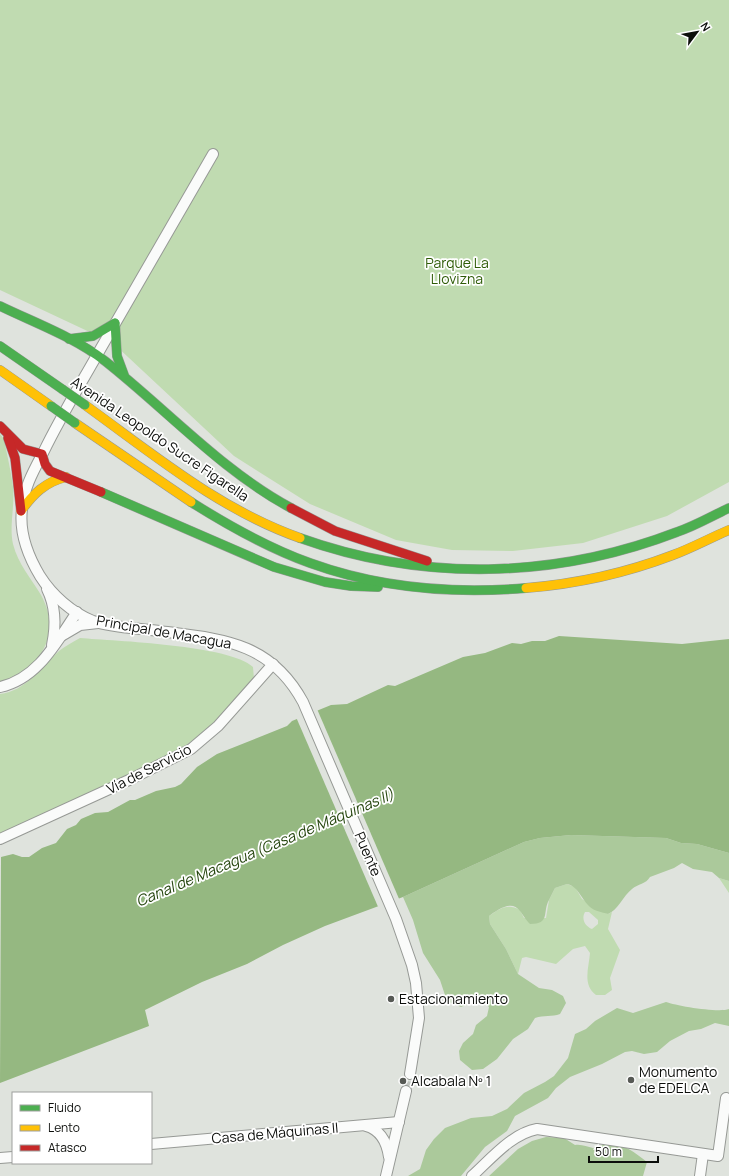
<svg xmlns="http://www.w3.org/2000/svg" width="729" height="1176" font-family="Manrope,sans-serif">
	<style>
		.green { fill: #c0dbb1; fill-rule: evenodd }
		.forest { fill: #abc99b }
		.water { fill: #95b881 }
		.pier { fill: #dfe3dd }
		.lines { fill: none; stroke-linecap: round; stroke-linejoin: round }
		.street-tunnel { stroke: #bfc3be; stroke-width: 10; stroke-dasharray: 10 5; stroke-linecap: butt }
		.street-casing { stroke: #969995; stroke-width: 12 }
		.fast-casing { stroke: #969995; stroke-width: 10 }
		.slow-casing { stroke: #969995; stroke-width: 10 }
		.jam-casing { stroke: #969995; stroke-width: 10 }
		.street { stroke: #fafbfa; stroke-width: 10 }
		.fast { stroke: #4caf50; stroke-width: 9 }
		.slow { stroke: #ffc107; stroke-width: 9 }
		.jam { stroke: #c62828; stroke-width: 9 }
		.fast-bridge-casing { stroke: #969995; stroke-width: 10; stroke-linecap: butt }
		.fast-bridge { stroke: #4caf50; stroke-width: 9 }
		.poi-dot { fill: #565954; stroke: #fff; stroke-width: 1.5 }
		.labels { text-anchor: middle; stroke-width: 3.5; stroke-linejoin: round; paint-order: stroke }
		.park-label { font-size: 14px; fill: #2e5c07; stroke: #fff }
		.street-label { font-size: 14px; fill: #0c0e0b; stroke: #fff }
		.poi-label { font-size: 14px; fill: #0c0e0b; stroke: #fff; text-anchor: start }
		.water-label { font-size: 15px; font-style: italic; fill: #26460f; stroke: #fff }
	</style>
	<rect width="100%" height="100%" fill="#dfe3dd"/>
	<g class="green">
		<polygon points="0,0 729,0 729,482 667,516 583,543 513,551 452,550 396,540 310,504 234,456 113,343 0,290"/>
		<path d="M0 434 4 439C7 455 11 471 13 487 15 506 9 526 13 544 18 564 31 578 41 595 63 635 40 669 0 682Z"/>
		<path d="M80 638C115 641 230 645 253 667L254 679 210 727 176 753 0 834V694C26 691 40 668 59 651 65 646 73 642 80 638Z"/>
		<polygon points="719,878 729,881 729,893"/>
		<path d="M567 884 575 887 582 899 608 914 612 912 608 929 620 950 610 978 612 990 605 995H596C582 985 589 967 590 953L585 946 573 949 556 964 526 957 522 958 518 974 506 949 490 924 489 916C500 908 508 903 520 910L524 918H546L549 900 555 888ZM585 912H589L598 920V924L592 929C585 926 581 919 585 912Z"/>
	</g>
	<g class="forest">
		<path d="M571 835 666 838 681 843 697 844 729 853V881L719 878 712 872 693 869 682 863 674 868 650 877C646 884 638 884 632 889 623 896 618 910 608 914 602 912 594 911 590 907 582 900 578 886 567 884L555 888C553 892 551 896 549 900 542 912 551 924 530 924 525 919 524 916 520 911 512 899 497 910 489 916L490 924 506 949 518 974 539 988 552 990 563 996 566 1003 560 1014C552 1017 544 1015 535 1018L528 1029 513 1039 497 1059 483 1069 472 1070 460 1060 459 1051 463 1043 473 1034 476 1025 487 1016 489 1007 483 1001H475L461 1007 447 1001 440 980 423 953 413 920 403 897 524 842 540 838Z"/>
		<path d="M666 1002C677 1006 719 1013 729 1009V1026L715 1023 701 1029 689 1031 670 1041 657 1052 644 1054 632 1051 625 1052 602 1064 570 1077 556 1088 548 1098 515 1116 507 1131 485 1147 461 1176H408L420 1169 426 1150 434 1139 445 1128 471 1118 492 1116 507 1109 524 1093 545 1082 554 1076 568 1058 575 1034 586 1029 595 1021 617 1008 633 1013Z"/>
		<path d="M546 1137 564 1138 575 1145C582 1144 587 1147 593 1148 599 1148 603 1143 608 1143 624 1143 635 1153 647 1162L643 1176H489L518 1149 532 1141Z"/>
	</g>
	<polygon class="water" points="559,636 682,644 729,639 729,853 697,844 681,843 666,838 571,835 540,838 524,842 403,897 325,926 283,945 247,964 202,982 145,1010 149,1026 0,1083 1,857 13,854 22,857 29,857 42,848 56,843 67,829 76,825 81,819 95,813 108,812 130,800 135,800 156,791 175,787 181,784 197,767 217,754 287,726 292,721 331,705 347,704 388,685 395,686 463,657 485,653 512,643 521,644 532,641 545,641"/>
	<polygon class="pier" points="317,709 400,901 379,909 296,717"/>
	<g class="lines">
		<polyline class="street-tunnel" points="406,1091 410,1074"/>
		<g class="street-casing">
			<g id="street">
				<path d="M213 154C176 219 138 283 101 348 82 382 61 416 44 451 34 470 24 487 22 509 19 533 28 556 40 576 52 595 72 613 93 621 113 628 138 628 159 631 221 639 270 641 303 702L396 919 412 965 416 983 419 1018 410 1074"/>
				<path d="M47 589C56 607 56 626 52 645"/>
				<polyline points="63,635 80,625 98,623"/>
				<path d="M0 687C38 679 57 641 77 612"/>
				<polyline points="0,839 129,780 191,749 218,726 273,664"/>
				<path d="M366 1126C381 1130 387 1143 389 1157"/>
				<polyline points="151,1144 399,1122"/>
				<polyline points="0,1158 13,1157"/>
				<polyline points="386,1176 406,1091"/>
				<path d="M472 1176C491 1159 511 1134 537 1129L718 1156 726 1098"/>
				<polyline points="700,1176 703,1154"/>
			</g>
		</g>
		<g class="fast-casing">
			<g id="fast">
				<path d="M0 306C35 323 74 337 105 361 166 409 222 471 291 508"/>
				<polyline points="115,323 117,356 124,375"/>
				<polyline points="69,339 93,336 115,323"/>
				<polyline points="0,346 62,389"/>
				<polyline points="101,492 274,567 325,582 351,586 378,587"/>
				<path d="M191 502C229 526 268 548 310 563 379 588 454 594 526 588"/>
				<path d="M300 538C423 582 555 579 677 532 695 526 712 516 729 508"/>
			</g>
		</g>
		<g class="slow-casing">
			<g id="slow">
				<polyline points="0,370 51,406"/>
				<path d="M85 405C153 454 220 510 300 538"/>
				<polyline points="75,423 191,502"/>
				<path d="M21 511C33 494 45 482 66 477"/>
				<path d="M526 588C576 584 626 573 673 555 692 548 710 538 729 530"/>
			</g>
		</g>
		<g class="jam-casing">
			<g id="jam">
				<polyline points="0,426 23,449 42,454 45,464 50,471 101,492"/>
				<polyline points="8,438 15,458 21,511"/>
				<polyline points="291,508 335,531 427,561"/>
			</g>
		</g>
		<use href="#street" class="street"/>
		<use href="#fast" class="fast"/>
		<use href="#slow" class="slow"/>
		<use href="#jam" class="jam"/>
		<g class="fast-bridge-casing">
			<g id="fast-bridge">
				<polyline points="62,389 85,405"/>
				<polyline points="51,406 75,423"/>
			</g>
		</g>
		<use href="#fast-bridge" class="fast-bridge"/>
	</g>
	<g class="poi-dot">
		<circle cx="391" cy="999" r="4"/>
		<circle cx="631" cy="1080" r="4"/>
		<circle cx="403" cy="1081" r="4"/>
	</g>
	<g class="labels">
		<g class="park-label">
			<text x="457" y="268">Parque La<tspan x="457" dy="16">Llovizna</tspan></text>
		</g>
		<g class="street-label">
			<text transform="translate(160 439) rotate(34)" y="5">Avenida Leopoldo Sucre Figarella</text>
			<text transform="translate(164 632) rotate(10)" y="5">Principal de Macagua</text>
			<text transform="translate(149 769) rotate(-27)" y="5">Vía de Servicio</text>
			<text transform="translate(368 854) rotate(67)" y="5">Puente</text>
			<text transform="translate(275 1133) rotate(-5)" y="5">Casa de Máquinas II</text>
		</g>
		<g class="poi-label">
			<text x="399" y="1004">Estacionamiento</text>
			<text x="639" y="1077">Monumento<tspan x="639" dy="16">de EDELCA</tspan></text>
			<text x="411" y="1086">Alcabala Nº 1</text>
		</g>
		<g class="water-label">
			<text transform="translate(265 848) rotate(-23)" y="5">Canal de Macagua (Casa de Máquinas II)</text>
		</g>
	</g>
	<rect x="12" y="1092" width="140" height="72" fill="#ffffff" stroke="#9e9f9d"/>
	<rect x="20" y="1105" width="20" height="6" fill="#4caf50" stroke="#9e9f9d"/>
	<text x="48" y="1112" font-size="12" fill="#0c0e0b">Fluido</text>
	<rect x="20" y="1125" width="20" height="6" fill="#ffc107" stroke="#9e9f9d"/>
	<text x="48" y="1132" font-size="12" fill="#0c0e0b">Lento</text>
	<rect x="20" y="1145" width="20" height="6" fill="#c62828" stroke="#9e9f9d"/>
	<text x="48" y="1152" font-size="12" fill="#0c0e0b">Atasco</text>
	<g transform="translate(697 32) rotate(58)" stroke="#ffffff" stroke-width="3" paint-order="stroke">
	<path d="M0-3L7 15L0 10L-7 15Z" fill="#0c0e0b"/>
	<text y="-6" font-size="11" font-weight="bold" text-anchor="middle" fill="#0c0e0b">N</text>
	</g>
	<path d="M589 1156v6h69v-6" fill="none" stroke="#0c0e0b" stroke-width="2"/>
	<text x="595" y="1156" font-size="12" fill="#0c0e0b" stroke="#ffffff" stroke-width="3" paint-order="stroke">50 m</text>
</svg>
